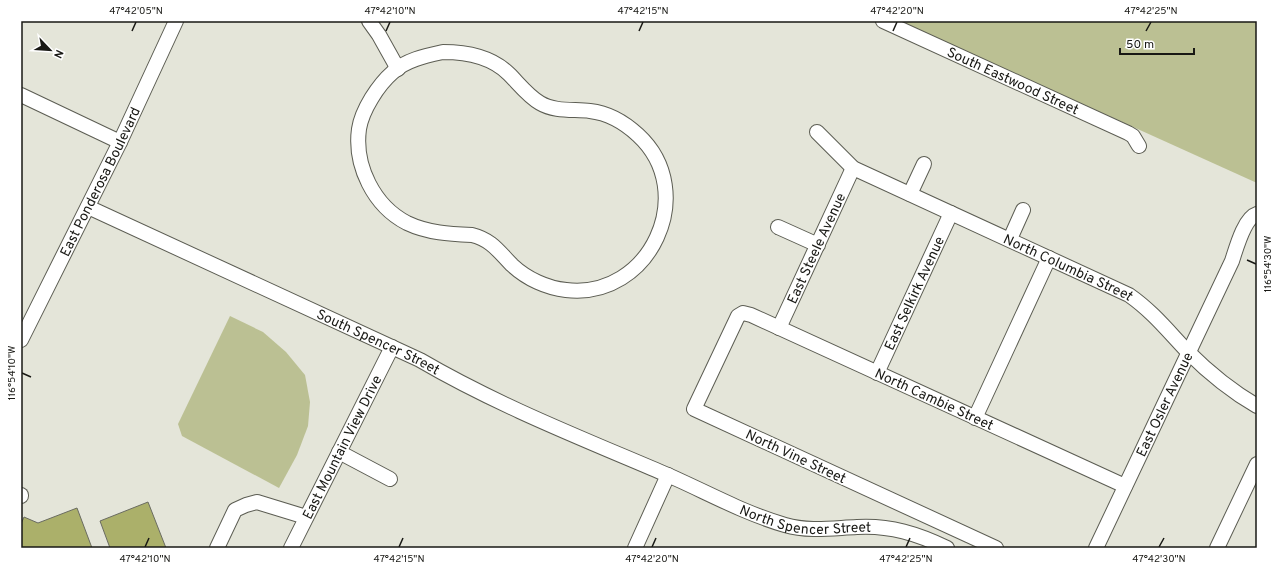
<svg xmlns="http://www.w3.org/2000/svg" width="1278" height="569" font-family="Overpass,sans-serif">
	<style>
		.green { fill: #bbc093 }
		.building { fill: #abb06a; stroke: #6a6b61 }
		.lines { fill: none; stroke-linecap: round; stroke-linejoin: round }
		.minor-casing { stroke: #5c5d53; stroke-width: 16 }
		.minor { stroke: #fff; stroke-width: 14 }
		.ticks { fill: none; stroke: #181814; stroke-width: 1.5 }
		.labels { text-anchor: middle; stroke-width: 3.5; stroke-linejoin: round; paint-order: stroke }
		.street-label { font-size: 14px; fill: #181814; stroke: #fff }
		.neatline { fill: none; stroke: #181814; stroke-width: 1.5 }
		.ticks-label { font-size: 10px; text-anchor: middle; fill: #181814 }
	</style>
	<rect width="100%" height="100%" fill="#e4e5d9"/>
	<g class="green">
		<polygon points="899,21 1257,21 1257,183"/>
		<polygon points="230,316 263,332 286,352 305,375 310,402 308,426 297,455 279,488 182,436 178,424"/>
	</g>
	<g class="building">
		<polygon points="148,502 166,548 110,548 100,521"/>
		<polygon points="77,508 92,548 21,548 21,524 24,517 38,523"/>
	</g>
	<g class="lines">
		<g class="minor-casing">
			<g id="minor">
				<polyline points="369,21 379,35 398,69"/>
				<path id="s1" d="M883 21 1128 133 1133 136 1139 146"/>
				<path d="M443 52C467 52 491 56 509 74 519 84 528 96 540 103 555 112 574 109 590 111 608 113 625 123 638 135 700 192 650 300 566 290 547 288 527 279 512 265 499 252 492 240 472 235 450 234 428 233 407 223 374 206 354 166 359 129 362 110 378 85 393 72 406 60 425 56 443 52Z"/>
				<polyline points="21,95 120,142"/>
				<path id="s2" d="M817 132 853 168 1129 295C1152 311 1168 331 1187 351 1208 372 1231 391 1257 406"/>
				<polyline points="910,194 924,164"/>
				<path id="s3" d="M88 207 420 360C497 405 581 438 663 473 703 490 743 513 785 525 809 532 833 528 857 527 890 525 918 534 947 548"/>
				<polyline points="778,227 818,245"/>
				<polyline points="1010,239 1023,210"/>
				<path id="s4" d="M779 328 853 168"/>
				<path id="s5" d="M21 340 120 142 176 21"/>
				<path id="s6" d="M877 373 951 213"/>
				<polyline points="975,418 1049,258"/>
				<polyline points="339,452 390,479"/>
				<polyline points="21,495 21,496"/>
				<polyline points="217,548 235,510 246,505 257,502 306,517"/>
				<path id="s7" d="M291 548 392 347"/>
				<polyline points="635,548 668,475"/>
				<path id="s8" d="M996 548 694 409 738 316 743 313 751 315 1125 486"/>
				<path id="s9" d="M1096 548 1232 261C1236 249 1244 218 1257 214"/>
				<polyline points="1217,548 1257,464"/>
			</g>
		</g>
		<use href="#minor" class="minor"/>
	</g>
	<path class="ticks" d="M132 31 136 22M386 31 390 22M639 31 643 22M893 31 897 22M1146 31 1151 22M1247 260 1256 264M22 373 31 377M145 547 149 538M399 547 403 538M652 547 656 538M906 547 910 538M1159 547 1164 538"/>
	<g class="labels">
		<g class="street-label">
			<text dy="5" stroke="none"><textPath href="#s1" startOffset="143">South Eastwood Street</textPath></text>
			<text dy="5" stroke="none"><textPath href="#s5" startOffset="177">East Ponderosa Boulevard</textPath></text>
			<text dy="5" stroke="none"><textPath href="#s4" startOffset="88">East Steele Avenue</textPath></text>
			<text dy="5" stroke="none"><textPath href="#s2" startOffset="288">North Columbia Street</textPath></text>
			<text dy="5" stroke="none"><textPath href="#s6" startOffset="88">East Selkirk Avenue</textPath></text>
			<text dy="5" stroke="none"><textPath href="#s3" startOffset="320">South Spencer Street</textPath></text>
			<text dy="5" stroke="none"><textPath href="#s8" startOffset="651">North Cambie Street</textPath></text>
			<text dy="5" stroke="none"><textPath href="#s9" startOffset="159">East Osler Avenue</textPath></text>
			<text dy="5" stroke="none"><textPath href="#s7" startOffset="113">East Mountain View Drive</textPath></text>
			<text transform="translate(796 456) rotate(25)" y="5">North Vine Street</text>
			<text dy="5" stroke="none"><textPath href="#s3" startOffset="786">North Spencer Street</textPath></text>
		</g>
	</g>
	<rect width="1278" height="569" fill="none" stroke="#ffffff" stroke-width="44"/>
	<g transform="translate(50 50) rotate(115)" stroke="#ffffff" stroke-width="3" paint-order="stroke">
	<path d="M0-3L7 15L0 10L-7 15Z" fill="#181814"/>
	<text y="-6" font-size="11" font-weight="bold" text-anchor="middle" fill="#181814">N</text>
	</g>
	<path d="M1120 48v6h74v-6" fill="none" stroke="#181814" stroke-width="2"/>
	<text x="1126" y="48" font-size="12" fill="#181814" stroke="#ffffff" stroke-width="3" paint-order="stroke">50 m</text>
	<rect x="22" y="22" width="1234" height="525" class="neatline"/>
	<g class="ticks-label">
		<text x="136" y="14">47°42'05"N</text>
		<text x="390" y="14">47°42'10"N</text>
		<text x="643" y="14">47°42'15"N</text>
		<text x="897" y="14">47°42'20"N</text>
		<text x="1151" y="14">47°42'25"N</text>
		<text transform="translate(1267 264) rotate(-90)" y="4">116°54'30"W</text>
		<text transform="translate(11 373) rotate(-90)" y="4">116°54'10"W</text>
		<text x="145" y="562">47°42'10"N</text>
		<text x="399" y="562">47°42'15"N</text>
		<text x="652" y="562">47°42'20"N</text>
		<text x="906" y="562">47°42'25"N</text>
		<text x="1159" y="562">47°42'30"N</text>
	</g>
</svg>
